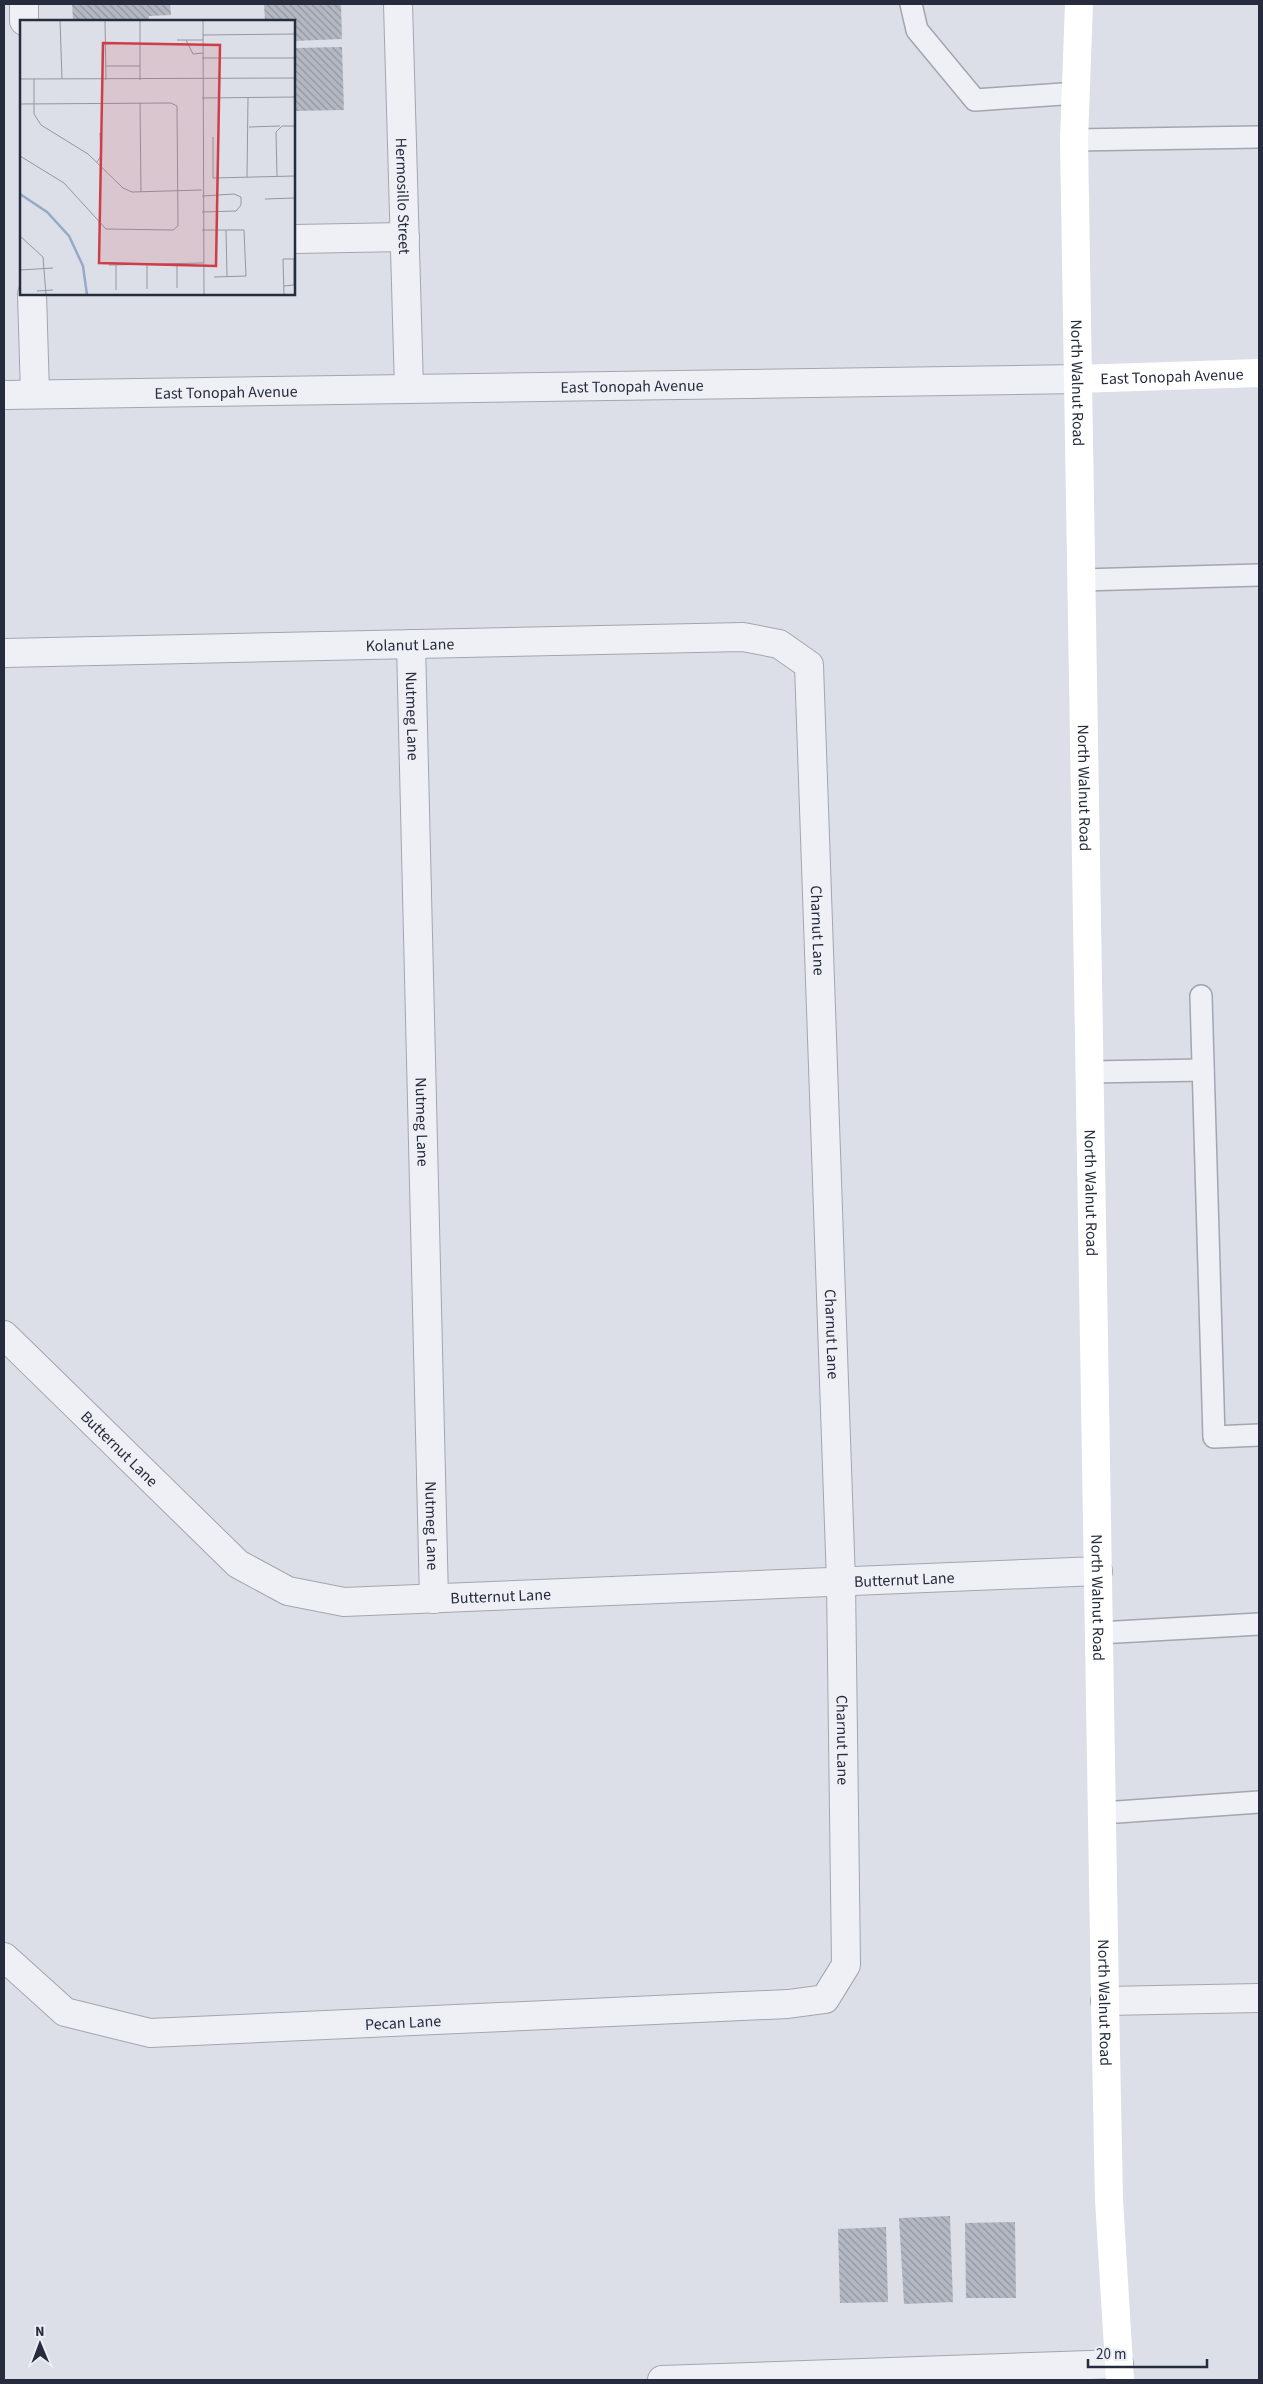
<svg xmlns="http://www.w3.org/2000/svg" width="1263" height="2384" font-family="'Source Sans 3',sans-serif">
	<style>
		.building { fill: url(#building-back-hatch) }
		.lines { fill: none; stroke-linecap: round; stroke-linejoin: round }
		.lane-casing { stroke: #a2a6b1; stroke-width: 24 }
		.street-casing { stroke: #a2a6b1; stroke-width: 30 }
		.lane { stroke: #eff0f5; stroke-width: 21 }
		.street { stroke: #eff0f5; stroke-width: 28 }
		.secondary { stroke: #fff; stroke-width: 28 }
		.labels { text-anchor: middle; stroke-width: 5; stroke-linejoin: round; paint-order: stroke }
		.street-label { font-size: 16px; fill: #262c3d; stroke: #ebeef4 }
		.inset-river { fill: none; stroke: #96aac7; stroke-width: 2.5 }
		.inset-road { fill: none; stroke: #9397a3; stroke-width: 1 }
		.view { fill: #ce3e48; fill-opacity: 0.15; stroke: #ce3e48; stroke-width: 2.5 }
		.inset-edge { fill: none; stroke: #262c3d; stroke-width: 2.5 }
	</style>
	<defs>
		<pattern id="building-back-hatch" width="6" height="6" patternUnits="userSpaceOnUse" patternTransform="scale(1.25)"><rect width="6" height="6" fill="#b3b8c3"/><path d="M-1 5l2 2M0 0l6 6M5-1l2 2" fill="none" stroke="#9196a0"/></pattern>
	</defs>
	<rect width="100%" height="100%" fill="#dcdfe7"/>
	<g class="building">
		<polygon points="72,4 170,4 171,15 149,16 149,21 73,21"/>
		<polygon points="264,4 341,4 342,39 294,41 294,21 265,21"/>
		<polygon points="342,47 344,110 294,111 294,48"/>
		<polygon points="950,2216 953,2302 904,2304 899,2218"/>
		<polygon points="1015,2222 1016,2298 966,2298 965,2223"/>
		<polygon points="886,2227 888,2302 840,2303 838,2229"/>
	</g>
	<g class="lines">
		<g class="lane-casing">
			<g id="lane">
				<polyline points="911,4 917,30 975,100 1077,93"/>
				<polyline points="1074,140 1259,137"/>
				<polyline points="1082,580 1259,575"/>
				<polyline points="1201,996 1214,1437 1259,1435"/>
				<polyline points="1090,1072 1203,1070"/>
				<polyline points="1099,1633 1259,1624"/>
				<polyline points="1103,1813 1259,1802"/>
			</g>
		</g>
		<g class="street-casing">
			<g id="street">
				<polyline points="24,4 24,21"/>
				<path id="s1" d="M398 4 409 389"/>
				<polyline points="294,239 405,237"/>
				<polyline points="32,294 35,394"/>
				<path id="s2" d="M4 395 1078 379"/>
				<path id="s3" d="M411 644 434 1599"/>
				<path id="s4" d="M4 653 743 637 779 644 809 665 841 1582 846 1965 825 1999 788 2004 150 2033 65 2012 4 1957"/>
				<path id="s5" d="M4 1335 238 1564 288 1591 344 1602 1098 1571"/>
				<polyline points="1105,2001 1259,1998"/>
				<polyline points="662,2380 1119,2364"/>
			</g>
		</g>
		<use href="#lane" class="lane"/>
		<use href="#street" class="street"/>
		<g class="secondary">
			<path id="s6" d="M1079 4 1074 140 1105 2001 1109 2200 1120 2380"/>
			<path id="s7" d="M1078 379 1259 373"/>
		</g>
	</g>
	<g class="labels">
		<g class="street-label">
			<text dy="6" stroke="none"><textPath href="#s1" startOffset="192">Hermosillo Street</textPath></text>
			<text dy="6" stroke="none"><textPath href="#s7" startOffset="94">East Tonopah Avenue</textPath></text>
			<text dy="6" stroke="none"><textPath href="#s6" startOffset="379">North Walnut Road</textPath></text>
			<text dy="6" stroke="none"><textPath href="#s2" startOffset="628">East Tonopah Avenue</textPath></text>
			<text dy="6" stroke="none"><textPath href="#s2" startOffset="222">East Tonopah Avenue</textPath></text>
			<text dy="6" stroke="none"><textPath href="#s4" startOffset="406">Kolanut Lane</textPath></text>
			<text dy="6" stroke="none"><textPath href="#s3" startOffset="72">Nutmeg Lane</textPath></text>
			<text dy="6" stroke="none"><textPath href="#s6" startOffset="784">North Walnut Road</textPath></text>
			<text dy="6" stroke="none"><textPath href="#s4" startOffset="1078">Charnut Lane</textPath></text>
			<text dy="6" stroke="none"><textPath href="#s3" startOffset="478">Nutmeg Lane</textPath></text>
			<text dy="6" stroke="none"><textPath href="#s6" startOffset="1189">North Walnut Road</textPath></text>
			<text dy="6" stroke="none"><textPath href="#s4" startOffset="1482">Charnut Lane</textPath></text>
			<text dy="6" stroke="none"><textPath href="#s5" startOffset="162">Butternut Lane</textPath></text>
			<text dy="6" stroke="none"><textPath href="#s3" startOffset="882">Nutmeg Lane</textPath></text>
			<text dy="6" stroke="none"><textPath href="#s5" startOffset="1002">Butternut Lane</textPath></text>
			<text dy="6" stroke="none"><textPath href="#s5" startOffset="598">Butternut Lane</textPath></text>
			<text dy="6" stroke="none"><textPath href="#s6" startOffset="1594">North Walnut Road</textPath></text>
			<text dy="6" stroke="none"><textPath href="#s4" startOffset="1888">Charnut Lane</textPath></text>
			<text dy="6" stroke="none"><textPath href="#s6" startOffset="1999">North Walnut Road</textPath></text>
			<text transform="translate(403 2022) rotate(-3)" y="6">Pecan Lane</text>
		</g>
	</g>
	<g transform="translate(20 20)">
		<rect width="275" height="275" fill="#dcdfe7"/>
		<path class="inset-river" d="M0 174 27 192 49 216 63 246 67 275"/>
		<path class="inset-road" d="M40 0 42 59M85 0 86 60M120 0V60M183 0 184 275M183 15 275 14M157 20H183M166 20 173 34 183 33M182 38H275M86 46H120M0 59 275 58M14 59V94L21 105 68 134 103 168 112 172 182 170M182 78 275 77M120 83 121 172M0 84 151 83 157 86 158 206 153 210 86 209 44 163 0 136M229 107 260 106M193 117V158L275 156M77 142 81 136 80 113M257 156 256 112 262 106H275M227 157 228 78M182 176 214 174 221 177V185L216 191 182 192M245 179 275 178M182 210H224L226 256 194 257M206 210 207 256M0 216 23 237 26 275M127 244V269M157 244V268M89 245 183 243M96 245V270M0 250 33 248M264 266 274 265V239M17 271 33 270M264 275 263 239H275"/>
		<path class="view" d="M83 23 200 25 196 246 79 243Z"/>
		<rect width="275" height="275" class="inset-edge"/>
	</g>
	<rect width="1263" height="2384" fill="none" stroke="#262c3d" stroke-width="10"/>
	<g transform="translate(40 2344) rotate(359)" stroke="#ebeef4" stroke-width="4" paint-order="stroke">
	<path d="M0-4L9 19L0 12L-9 19Z" fill="#262c3d"/>
	<text y="-8" font-size="14" font-weight="bold" text-anchor="middle" fill="#262c3d">N</text>
	</g>
	<path d="M1088 2359v8h119v-8" fill="none" stroke="#262c3d" stroke-width="2.5"/>
	<text x="1096" y="2359" font-size="15" fill="#262c3d" stroke="#ebeef4" stroke-width="4" paint-order="stroke">20 m</text>
</svg>
